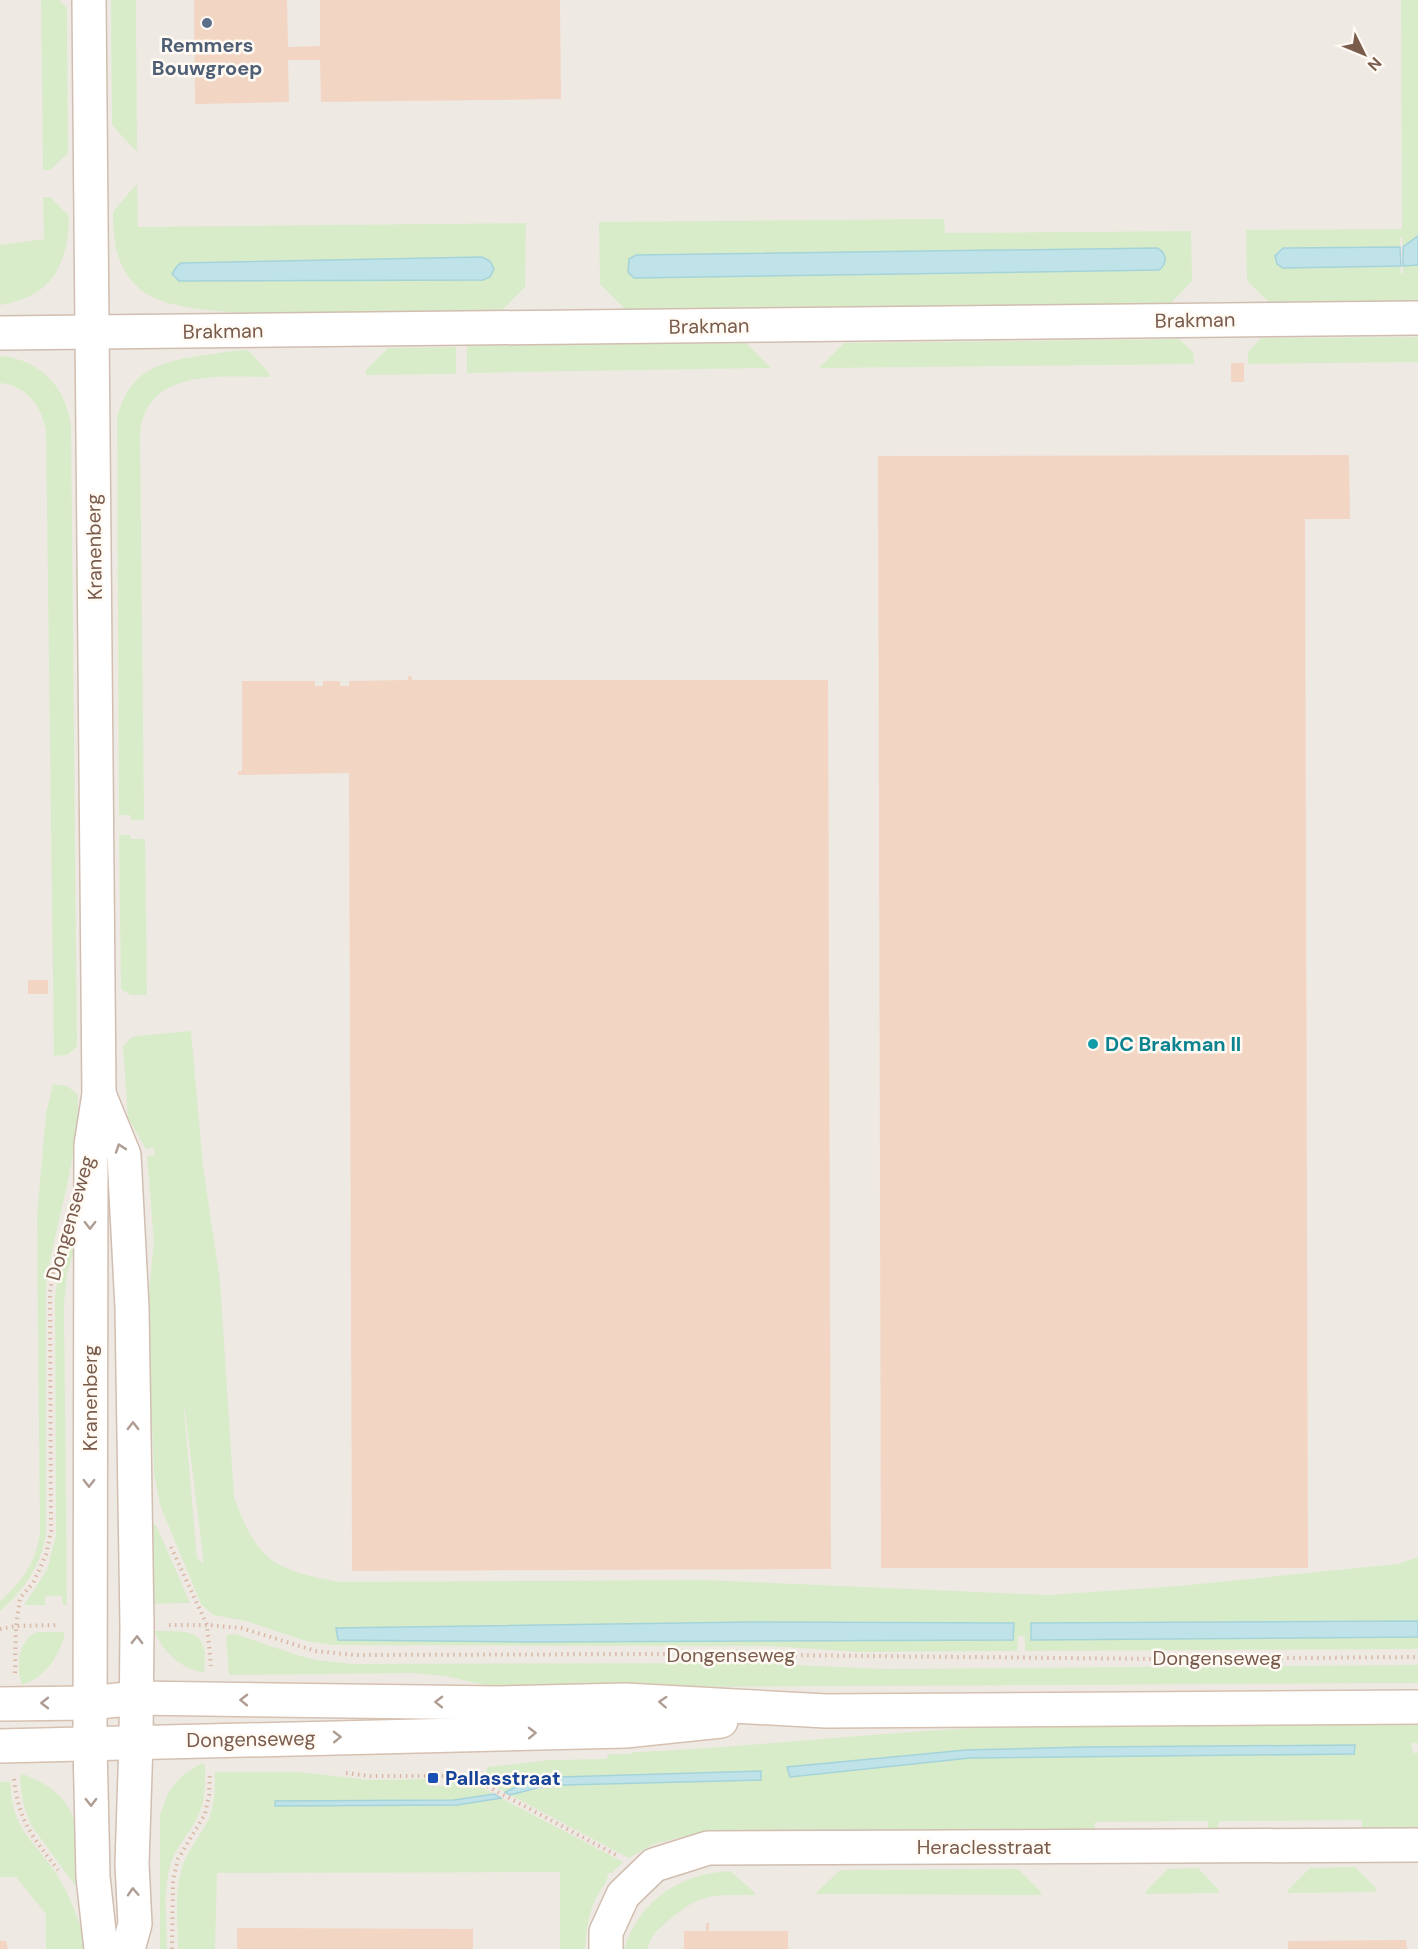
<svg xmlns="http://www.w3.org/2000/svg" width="1418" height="1949" font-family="'DM Sans',sans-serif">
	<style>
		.industrial { fill: #efe9e4 }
		.green { fill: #d8ecc9; fill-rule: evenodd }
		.water { fill: #bfe3e8; stroke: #a5d3da; stroke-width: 1.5 }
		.building { fill: #f3d5c3 }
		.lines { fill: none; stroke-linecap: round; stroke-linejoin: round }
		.street-casing { stroke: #d1beb0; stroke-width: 36 }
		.secondary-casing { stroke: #d6c0b0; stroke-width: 36 }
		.path { stroke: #d9b8a5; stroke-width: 4; stroke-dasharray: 1.5 4.5; stroke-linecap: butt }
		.street { stroke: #fff; stroke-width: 33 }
		.secondary { stroke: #fff; stroke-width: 33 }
		.oneway { stroke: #af9d94 }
		.service-dot { fill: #5c6f8a; stroke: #fffaf3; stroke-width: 2 }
		.culture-dot { fill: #0f9aa8; stroke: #fffaf3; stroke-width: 2 }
		.transit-dot { fill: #1a4fb4; stroke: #fffaf3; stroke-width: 2 }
		.labels { text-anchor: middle; stroke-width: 5; stroke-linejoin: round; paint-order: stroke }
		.service-label { font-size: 20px; font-weight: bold; fill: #4e5e75; stroke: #fffaf3 }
		.street-label { font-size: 20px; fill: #7a5c4d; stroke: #fffaf3 }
		.culture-label { font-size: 20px; font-weight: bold; fill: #0d838f; stroke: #fffaf3; text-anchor: start }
		.transit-label { font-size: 20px; font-weight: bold; fill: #164399; stroke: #fffaf3; text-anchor: start }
	</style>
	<rect width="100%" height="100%" fill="#fdf6ec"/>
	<rect class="industrial" x="0" y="0" width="1418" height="1949"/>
	<g class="green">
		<polygon points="41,0 59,0 67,8 68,153 50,170 43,170"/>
		<polygon points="111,0 136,0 137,151 134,149 112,125"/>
		<polygon points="1401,0 1418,0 1418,236 1403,247 1402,237 1400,238 1400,247 1283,247 1277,252 1275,259 1283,268 1401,266 1400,273 1403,273 1403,266 1418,265 1418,302 1271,304 1247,281 1246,230 1402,229"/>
		<path d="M137 185 138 227 526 223 525 287 501 311C451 312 401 312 351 313 302 313 183 319 145 293 117 273 113 244 113 212L134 187ZM482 257 487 258 179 281 173 277 177 265 181 263Z"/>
		<path d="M43 197H50L69 216C68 265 52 297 0 305V245L44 239Z"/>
		<path d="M944 219 945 233 1191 231 1192 281 1170 304 626 310 600 284 599 222ZM1157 248C1167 253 1167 263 1159 270L634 278 632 256Z"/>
		<polygon points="1418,337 1418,362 1248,364 1248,352 1261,338"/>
		<polygon points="1179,339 1193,352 1194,364 819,368 844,343"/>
		<polygon points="746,343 771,368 467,373 467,346"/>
		<polygon points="456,347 456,374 366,375 366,370 388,348"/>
		<path d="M248 350 269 373V377C221 377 147 368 140 433L144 820H131L130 815H119L117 418C129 369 161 361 206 355 220 353 234 350 248 350Z"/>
		<path d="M0 356C40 359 66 387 71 426L77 1046 67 1055 54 1056V1058L46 431C41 405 27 386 0 383Z"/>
		<polygon points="119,835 130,835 131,839 145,839 147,995 131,995 121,989"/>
		<path d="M191 1031 203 1166 220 1281 234 1497C257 1562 275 1570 340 1582L705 1580 1048 1595 1179 1586 1398 1564 1418 1557V1634L1031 1637 1032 1640 1418 1637V1649L1025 1651V1637L1018 1636 1017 1651 860 1652 769 1646 334 1645 306 1641 246 1621 213 1615 201 1604 160 1505 154 1473 152 1422 146 1415 144 1342 154 1242 147 1156 155 1155 154 1148 146 1149 128 1118 123 1046 132 1037 136 1036ZM184 1410H185L204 1564 197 1558ZM551 1626 804 1640 530 1642 338 1640Z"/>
		<path d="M53 1084 67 1086 78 1095C79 1161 55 1222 46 1286V1535C40 1567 24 1590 0 1611V1600L3 1599C24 1577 35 1565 40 1533L37 1216 46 1114Z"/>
		<polygon points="75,1207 75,1247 67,1274 64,1304 67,1605 63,1605 62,1596 45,1596 45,1605 24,1605 47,1570 56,1535 55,1299 59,1266"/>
		<polygon points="152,1523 157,1527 190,1603 147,1604"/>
		<path d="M154 1631C189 1631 210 1628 204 1672 181 1670 163 1651 154 1631Z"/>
		<path d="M37 1632H63L65 1634C58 1658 45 1677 22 1685 16 1668 17 1640 37 1632Z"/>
		<polygon points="235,1634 300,1656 317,1660 352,1664 752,1663 885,1669 1418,1665 1418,1683 499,1688 445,1676 412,1673 229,1675 226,1635"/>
		<path d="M1418 1719V1743H1411L1413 1753H1418V1832L1362 1833V1820L1219 1821 1218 1833 1208 1831V1821L1095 1822 1094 1834 682 1837 654 1844 629 1858 510 1795 557 1785 761 1780V1771L560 1777 530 1781 505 1792 487 1783V1767L550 1760 607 1759 608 1754H628L636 1752C767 1746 896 1730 1027 1726 1157 1721 1288 1722 1418 1719ZM1355 1746 1354 1753 970 1758 790 1777 788 1767 966 1750 1085 1747Z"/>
		<path d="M202 1763 205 1765C205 1782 206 1800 198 1816 191 1832 178 1844 172 1860 162 1888 167 1920 167 1949H160V1815L168 1793 175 1784 183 1775Z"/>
		<path d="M215 1772H299L371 1780 429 1779 430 1786H448L449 1779H466L494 1794 454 1800 276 1806 457 1805 501 1798 623 1862 612 1873H608C608 1883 599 1891 595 1900 588 1916 586 1932 585 1949H560V1872L217 1873 215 1949H178C178 1924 174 1895 181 1871 186 1851 201 1836 209 1818 215 1803 215 1788 215 1772Z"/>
		<path d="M23 1774C85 1798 78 1833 78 1889L33 1828C24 1811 21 1795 20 1776Z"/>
		<path d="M0 1782H10C13 1833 32 1837 57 1875 71 1898 81 1923 86 1949H46V1914L16 1877H0Z"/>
		<polygon points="1355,1867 1375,1887 1376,1892 1288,1893 1288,1890 1310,1868"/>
		<polygon points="1198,1868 1218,1889 1219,1893 1145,1894 1147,1890 1168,1869"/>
		<polygon points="1018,1869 1041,1892 1042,1895 815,1894 840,1870"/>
		<path d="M730 1871 754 1892 755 1895C713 1895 702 1892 669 1920 657 1930 653 1934 647 1949H624C639 1901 680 1873 730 1871Z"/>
	</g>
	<g class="water">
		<polygon points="1418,236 1418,265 1403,266 1403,247"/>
		<path d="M1157 248C1167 253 1168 263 1159 270L634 278 628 272 629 259 636 255Z"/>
		<polygon points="1283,248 1400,247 1401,266 1283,268 1277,264 1275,256"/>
		<polygon points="482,257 490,261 494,269 490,277 483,280 179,281 172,274 177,266 181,263"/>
		<polygon points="1418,1621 1418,1637 1031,1640 1031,1623"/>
		<polygon points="751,1622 1014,1623 1013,1640 530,1642 338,1640 336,1628"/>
		<polygon points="1355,1745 1354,1754 970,1758 790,1777 787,1767 966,1750 1085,1747"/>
		<polygon points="761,1771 761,1780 564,1785 545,1786 510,1795 505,1792 530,1781 560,1777"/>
		<polygon points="494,1794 501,1798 457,1805 275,1806 275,1801 454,1800"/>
	</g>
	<g class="building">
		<polygon points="194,0 287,0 288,47 320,46 320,0 560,0 561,99 321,102 320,60 288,60 289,102 195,104"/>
		<rect x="1231" y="363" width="13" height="19"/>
		<polygon points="1349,455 1350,519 1305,519 1308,1568 881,1568 878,456"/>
		<polygon points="408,676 412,677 412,680 828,680 831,1569 352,1571 349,773 238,775 238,771 242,771 242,681 315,681 315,686 323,686 323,681 340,681 340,686 349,686 349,681 408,680"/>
		<rect x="28" y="980" width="20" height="14"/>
		<polygon points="706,1923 709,1923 709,1931 788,1931 788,1949 684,1949 684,1931 706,1931"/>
		<polygon points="237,1928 473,1929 473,1949 237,1949"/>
		<polygon points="1406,1940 1407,1949 1288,1949 1288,1941"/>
		<polygon points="0,1941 6,1941 8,1949 0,1949"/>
	</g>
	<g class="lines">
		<g class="street-casing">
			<g id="street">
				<polyline points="89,0 99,1094 91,1145 90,1744 93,1877 101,1949"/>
				<polyline points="0,333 1418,318"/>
				<polyline points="99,1094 124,1155 132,1307 137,1626 136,1742 132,1864 135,1924 128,1949"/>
				<polyline points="606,1949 606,1932 623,1895 654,1865 708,1848 1418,1845"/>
			</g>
		</g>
		<g class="secondary-casing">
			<g id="secondary">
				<polyline points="0,1704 90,1703 136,1698 497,1703 625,1700 826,1711 1418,1707"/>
				<polyline points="0,1746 625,1731 721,1721"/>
			</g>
		</g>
		<g class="path">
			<polyline points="171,1547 207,1625 211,1666"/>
			<polyline points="169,1625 207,1625 241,1628 316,1651 354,1655 678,1654 1161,1659 1418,1657"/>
			<polyline points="0,1629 16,1626 56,1625"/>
			<polyline points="15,1673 16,1626 20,1598 33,1583 46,1555 51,1531 50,1292 56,1254"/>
			<polyline points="346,1773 370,1776 468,1776 618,1856"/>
			<path d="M14 1779C19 1823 33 1837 58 1870"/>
			<polyline points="172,1949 173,1880 178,1859 205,1814 209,1795 210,1772"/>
		</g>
		<use href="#street" class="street"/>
		<use href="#secondary" class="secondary"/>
	</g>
	<defs><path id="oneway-chevron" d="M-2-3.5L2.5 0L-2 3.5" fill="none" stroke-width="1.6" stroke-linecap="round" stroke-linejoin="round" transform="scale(1.5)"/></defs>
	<g class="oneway">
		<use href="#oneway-chevron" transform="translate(120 1148) rotate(-109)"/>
		<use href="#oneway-chevron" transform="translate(90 1225) rotate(90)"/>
		<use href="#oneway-chevron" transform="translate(133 1426) rotate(-90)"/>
		<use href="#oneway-chevron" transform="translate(89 1483) rotate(90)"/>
		<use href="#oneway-chevron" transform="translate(137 1640) rotate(-89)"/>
		<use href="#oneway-chevron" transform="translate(244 1700) rotate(-179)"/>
		<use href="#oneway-chevron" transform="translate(439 1702) rotate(-179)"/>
		<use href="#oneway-chevron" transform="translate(663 1702) rotate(-177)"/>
		<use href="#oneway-chevron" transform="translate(45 1703) rotate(180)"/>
		<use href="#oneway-chevron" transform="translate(532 1733) rotate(-1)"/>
		<use href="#oneway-chevron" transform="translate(337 1737) rotate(-1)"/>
		<use href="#oneway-chevron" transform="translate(91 1802) rotate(89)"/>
		<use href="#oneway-chevron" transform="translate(133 1892) rotate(-93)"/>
	</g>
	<circle class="service-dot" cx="207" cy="23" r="6"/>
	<circle class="culture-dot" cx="1093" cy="1044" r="6"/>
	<rect class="transit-dot" x="427" y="1772" width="12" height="12" rx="3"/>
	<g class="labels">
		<g class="service-label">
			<text x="207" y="52">Remmers<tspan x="207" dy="23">Bouwgroep</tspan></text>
		</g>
		<g class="street-label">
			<text transform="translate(1195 320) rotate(-1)" y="7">Brakman</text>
			<text transform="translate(709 326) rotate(-1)" y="7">Brakman</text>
			<text transform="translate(223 331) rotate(-1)" y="7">Brakman</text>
			<text transform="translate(94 547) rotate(-91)" y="7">Kranenberg</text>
			<text transform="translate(70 1218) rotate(-74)" y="7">Dongenseweg</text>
			<text transform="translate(90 1398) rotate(-90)" y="7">Kranenberg</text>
			<text x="731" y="1662">Dongenseweg</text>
			<text x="1217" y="1665">Dongenseweg</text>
			<text transform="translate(251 1739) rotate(-1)" y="7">Dongenseweg</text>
			<text x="984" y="1854">Heraclesstraat</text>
		</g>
		<g class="culture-label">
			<text x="1105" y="1051">DC Brakman II</text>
		</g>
		<g class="transit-label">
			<text x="445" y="1785">Pallasstraat</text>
		</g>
	</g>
	<g transform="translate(1364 54) rotate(133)" stroke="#fffaf3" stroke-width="4.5" paint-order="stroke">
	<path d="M0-4.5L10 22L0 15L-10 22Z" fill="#7a5c4d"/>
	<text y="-9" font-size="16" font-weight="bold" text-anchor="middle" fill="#7a5c4d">N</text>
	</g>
</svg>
